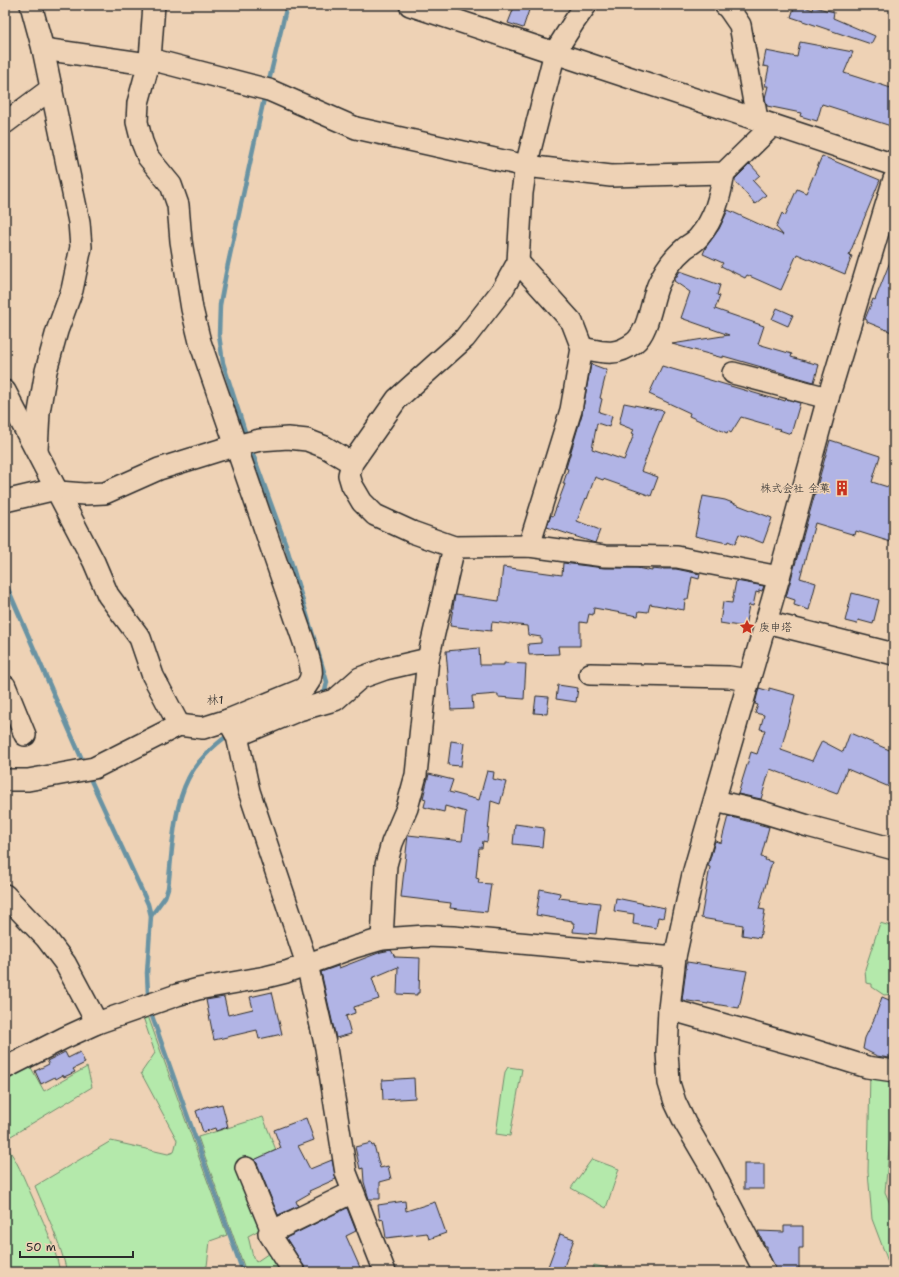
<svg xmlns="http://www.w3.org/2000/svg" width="899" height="1277" font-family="'Shantell Sans','Klee One',sans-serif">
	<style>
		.green { fill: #b4e9ab; stroke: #708a6b }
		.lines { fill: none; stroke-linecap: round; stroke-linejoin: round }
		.stream { stroke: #6993a3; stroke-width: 4.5 }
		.building { fill: #b1b4e5; stroke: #2b2b2b }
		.minor-casing { stroke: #2b2b2b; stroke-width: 24 }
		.minor { stroke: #eed2b5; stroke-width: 21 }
		.labels { text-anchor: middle; stroke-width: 3; stroke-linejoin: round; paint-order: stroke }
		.poi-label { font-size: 11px; fill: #2b2b2b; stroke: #eed2b5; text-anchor: end }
		.neighbourhood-label { font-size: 12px; fill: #2b2b2b; stroke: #eed2b5 }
	</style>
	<rect width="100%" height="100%" fill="#eed2b5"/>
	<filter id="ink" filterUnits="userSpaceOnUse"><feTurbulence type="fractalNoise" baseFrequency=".025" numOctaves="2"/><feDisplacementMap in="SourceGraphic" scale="8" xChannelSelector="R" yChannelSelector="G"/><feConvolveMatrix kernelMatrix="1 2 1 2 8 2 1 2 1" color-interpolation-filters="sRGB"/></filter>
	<g filter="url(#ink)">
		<g class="green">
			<polygon points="880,923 894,927 894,994 884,995 872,987 872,984 866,983 865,969"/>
			<path d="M148 1016 227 1235 210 1241 207 1266 198 1272H67C60 1242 47 1215 35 1186L111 1141 168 1154 174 1152 177 1140 141 1073 155 1053 143 1017Z"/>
			<polygon points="29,1064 44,1091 87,1067 92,1087 11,1136 5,1129 5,1077"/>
			<polygon points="508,1067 522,1069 510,1136 496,1134 505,1072"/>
			<polygon points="870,1072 894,1078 894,1138 890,1139 885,1192 894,1213 894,1272 892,1272 872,1219 868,1172"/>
			<polygon points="263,1117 276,1150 241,1166 265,1227 248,1236 253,1257 256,1262 275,1249 288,1272 269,1272 268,1270 246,1272 198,1137"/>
			<path d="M5 1145C17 1159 23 1177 31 1194 42 1219 55 1245 60 1272H5Z"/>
			<polygon points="592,1159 619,1169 606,1208 571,1188"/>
			<polygon points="594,1265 623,1272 591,1272"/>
		</g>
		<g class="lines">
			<g class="stream">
				<polyline points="268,85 287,5"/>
				<polyline points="247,438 223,363 219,335 220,305 226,273 265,94"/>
				<polyline points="251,449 286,545 327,682 325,691 319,695"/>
				<polyline points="5,582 84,764"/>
				<polyline points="88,774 148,904 151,916 147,973 148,995"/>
				<path d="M151 916 165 897 168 888C172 855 173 808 188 779 196 762 215 744 230 734"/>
				<polyline points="152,1016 243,1272"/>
			</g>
		</g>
		<g class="building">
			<polygon points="515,5 529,10 523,28 508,23"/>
			<polygon points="795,5 799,5 813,10 814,7 834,12 833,18 875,36 871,44 791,17"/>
			<polygon points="800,42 853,52 844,73 894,89 894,127 822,104 817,121 800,116 801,113 767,106 765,98 768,86 765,86 769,67 763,66 766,51 797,57"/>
			<polygon points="822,156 880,180 849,255 852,256 845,274 797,254 781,290 747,275 745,278 721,266 723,263 703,254 706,247 719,229 728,210 783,235 776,227 782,213 785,216 797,189 806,193"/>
			<polygon points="750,164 760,175 753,181 766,195 755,204 735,181 735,179"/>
			<polygon points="893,254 894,255 894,333 867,322 867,320 865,319 873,299 875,300"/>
			<polygon points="680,271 720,285 717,295 720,296 715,309 764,326 758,344 792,354 791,357 819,365 814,382 723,356 723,358 672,344 729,335 681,318 690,292 674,281"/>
			<polygon points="777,308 793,315 788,326 772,319"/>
			<polygon points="591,364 607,370 600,398 602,399 599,412 612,416 609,427 597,423 592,449 624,460 634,434 632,433 634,430 619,424 624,403 664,411 648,450 649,450 641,471 658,477 651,496 603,479 603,480 595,477 587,499 586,498 577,521 600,530 595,543 547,527 551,515 553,516 565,484 563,484 568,469 566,468 582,414"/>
			<polygon points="662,366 778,400 779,399 785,401 786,399 800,403 791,434 779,430 780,429 771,427 772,426 741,417 731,433 728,431 727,433 689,416 690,413 649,394"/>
			<polygon points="830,440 880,456 872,482 891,488 890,491 894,492 894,543 856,531 855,535 815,523 800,578 816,583 809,610 794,605 795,600 786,597"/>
			<polygon points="703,496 725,500 772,518 763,543 739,534 735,544 728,541 727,543 695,536"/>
			<polygon points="563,563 604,568 637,568 652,571 652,569 662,570 662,569 676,569 700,574 699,579 692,577 688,599 685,599 684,610 650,604 648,612 639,611 638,616 594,608 593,615 589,614 587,623 580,622 580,646 558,646 559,654 529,655 528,644 541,643 541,637 528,635 527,626 492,622 491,631 450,626 455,595 499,601 503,567 562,575"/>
			<polygon points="736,581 764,586 762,591 759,590 759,593 756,592 753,606 749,605 745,627 720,623 723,602 732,603"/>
			<polygon points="852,593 879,600 873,624 858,620 857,624 845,621"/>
			<polygon points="479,648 480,665 504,665 504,663 526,664 524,699 498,697 498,694 472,696 473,709 451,710 446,651"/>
			<polygon points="558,685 578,688 576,702 556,699"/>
			<polygon points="759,688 769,691 769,688 795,695 781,750 812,761 822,741 843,752 850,733 894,752 894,789 847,769 837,794 770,769 761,799 738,794 751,752 757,754 765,730 760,729 764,715 755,713 758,705 755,704"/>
			<polygon points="536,696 549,697 547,714 534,713"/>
			<polygon points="451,741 464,743 461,766 448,765"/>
			<polygon points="487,771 494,772 493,779 506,782 500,804 491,801 487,842 483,841 482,848 479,848 476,878 479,879 478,883 491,884 487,912 450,908 451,903 401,897 408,835 462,841 466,812 445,806 444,812 424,807 426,799 423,798 429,774 453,780 449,792 479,800"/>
			<polygon points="728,816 769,827 761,857 766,858 765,860 772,862 759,909 765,910 760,938 742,935 743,925 701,918 710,867 708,866 715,841 721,843"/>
			<polygon points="515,824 544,828 542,847 513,844"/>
			<polygon points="540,889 560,893 559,898 600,903 596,934 573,932 574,923 572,923 572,921 536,915"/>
			<polygon points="616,898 665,908 663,918 658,917 656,928 633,924 634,914 614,911"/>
			<polygon points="391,950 395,957 420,958 419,993 417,993 417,995 397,994 398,967 372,978 379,999 354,1007 355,1013 346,1016 351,1034 336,1038 321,972 338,966 339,968 381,952"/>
			<polygon points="687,962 747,971 739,1008 708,1003 708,1004 682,1000"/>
			<polygon points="272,992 282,1034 259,1039 257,1030 214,1040 206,1000 224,997 228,1015 253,1009 250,997"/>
			<polygon points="882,997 894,1002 894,1048 889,1058 877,1056 863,1049 865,1038 875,1017"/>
			<polygon points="65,1052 68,1058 80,1052 85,1063 73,1069 75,1072 64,1077 63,1075 56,1079 55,1077 41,1084 35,1071 49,1064 47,1061"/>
			<polygon points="414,1078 415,1098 383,1100 382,1080"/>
			<polygon points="222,1104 228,1127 216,1131 215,1128 203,1132 196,1111 208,1106 209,1107"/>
			<polygon points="306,1118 314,1140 298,1146 310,1169 332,1160 336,1179 309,1191 310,1193 296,1201 298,1206 278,1215 257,1163 254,1160 281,1148 274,1130"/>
			<polygon points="371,1143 372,1146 374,1145 380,1168 388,1166 391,1179 380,1182 380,1199 369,1199 364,1182 363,1168 360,1169 355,1147"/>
			<rect x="744" y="1164" width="20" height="25"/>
			<polygon points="405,1201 406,1211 435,1202 446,1233 429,1239 427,1233 386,1238 383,1219 380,1220 378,1205"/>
			<polygon points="347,1208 356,1231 346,1236 362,1272 306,1272 304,1266 286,1238"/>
			<polygon points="784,1226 803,1226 803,1248 799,1248 799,1270 776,1270 767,1250 767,1246 765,1246 758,1231 784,1232"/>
			<polygon points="560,1234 574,1239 562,1272 546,1272"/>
		</g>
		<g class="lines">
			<g class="minor-casing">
				<g id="minor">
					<polyline points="31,5 43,49 79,222 81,247 72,290 57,331 46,371 39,412 37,450"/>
					<path d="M154 5 150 59 138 103 137 122 142 142 148 157 171 185 178 205 181 241 192 309 200 342 305 645C309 662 318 676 303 689L228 720"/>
					<polyline points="410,5 894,165"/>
					<polyline points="586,5 574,22 555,52 526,166 522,193 518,262 503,289 465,338 397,399 352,463 349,475 352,485 362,502 375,515 412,532 454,547 529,546 604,556 677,557 779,577"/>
					<polyline points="725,5 729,9 740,25 757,119"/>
					<polyline points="43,49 148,64"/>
					<polyline points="150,59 269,90 356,128 526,166 611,176 724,173 773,125"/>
					<polyline points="5,123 52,88"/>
					<polyline points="518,262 572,322 582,348 571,410 529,546"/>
					<path d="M582 348C603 352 615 357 634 343 649 331 651 302 658 285 664 271 673 258 685 248 689 245 695 242 699 237 715 218 720 197 724 173"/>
					<polyline points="733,373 828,398"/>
					<polyline points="5,391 94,562 108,595 140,638 153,676 179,725"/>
					<polyline points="59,492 84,494 105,493 159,469 220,450 260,440 288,438 307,440 325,447 352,463"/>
					<polyline points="5,501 56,489"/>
					<polyline points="766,622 894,654"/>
					<polyline points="590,674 729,677 749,680"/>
					<polyline points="5,686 25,735"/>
					<polyline points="237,736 299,710 335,700 360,678 385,669 428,659"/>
					<polyline points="5,780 28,780 94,768 179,725 203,728 228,720 237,736 249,791 307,964 326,1048 346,1173 385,1272"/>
					<polyline points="715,801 759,811 808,826 894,849"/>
					<polyline points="5,895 46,938 65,963 97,1023"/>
					<polyline points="382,939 386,865 392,843 407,808 416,775 428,659 454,547"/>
					<polyline points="669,1009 813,1050 867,1067 894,1071"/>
					<polyline points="5,1068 64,1038 97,1023 177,995 198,989 266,977 286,972 355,947 382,939 426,936 453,937 675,957"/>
					<polyline points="246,1168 272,1231"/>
					<polyline points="294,1272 269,1233 353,1192"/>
					<polyline points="765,1272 709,1164 685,1123 675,1102 669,1083 667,1052 669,1009 675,957 693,874 779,577 828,398 894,179"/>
				</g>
			</g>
			<use href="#minor" class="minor"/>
		</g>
	</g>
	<defs>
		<g id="building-bare" transform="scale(1.2)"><path d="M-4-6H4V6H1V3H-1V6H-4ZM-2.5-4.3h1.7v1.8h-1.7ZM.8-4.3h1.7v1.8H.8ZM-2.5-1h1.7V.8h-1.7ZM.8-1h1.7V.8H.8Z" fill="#c8321e" stroke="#eed2b5" stroke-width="2.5" paint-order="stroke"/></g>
		<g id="sight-bare" transform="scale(1.2)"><path d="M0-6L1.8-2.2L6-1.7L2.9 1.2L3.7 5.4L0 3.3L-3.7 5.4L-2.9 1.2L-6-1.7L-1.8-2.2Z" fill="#c8321e" stroke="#eed2b5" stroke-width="2.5" paint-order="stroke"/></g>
	</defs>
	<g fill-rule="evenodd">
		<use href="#building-bare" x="842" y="488"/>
		<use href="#sight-bare" x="747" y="627"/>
	</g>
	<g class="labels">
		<g class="poi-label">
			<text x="830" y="492">株式会社 全菓</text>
			<text x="759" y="631" text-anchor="start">庚申塔</text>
		</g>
		<g class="neighbourhood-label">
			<text x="215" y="704">林1</text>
		</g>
	</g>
	<rect width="899" height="1277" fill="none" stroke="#eed2b5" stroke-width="20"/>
	<rect x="10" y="10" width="879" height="1257" fill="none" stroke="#2b2b2b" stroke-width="1.5" filter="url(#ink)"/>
	<path d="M20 1251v6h113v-6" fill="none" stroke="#2b2b2b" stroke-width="2"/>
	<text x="26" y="1251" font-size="12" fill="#2b2b2b" stroke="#eed2b5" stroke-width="3" paint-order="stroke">50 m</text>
</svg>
